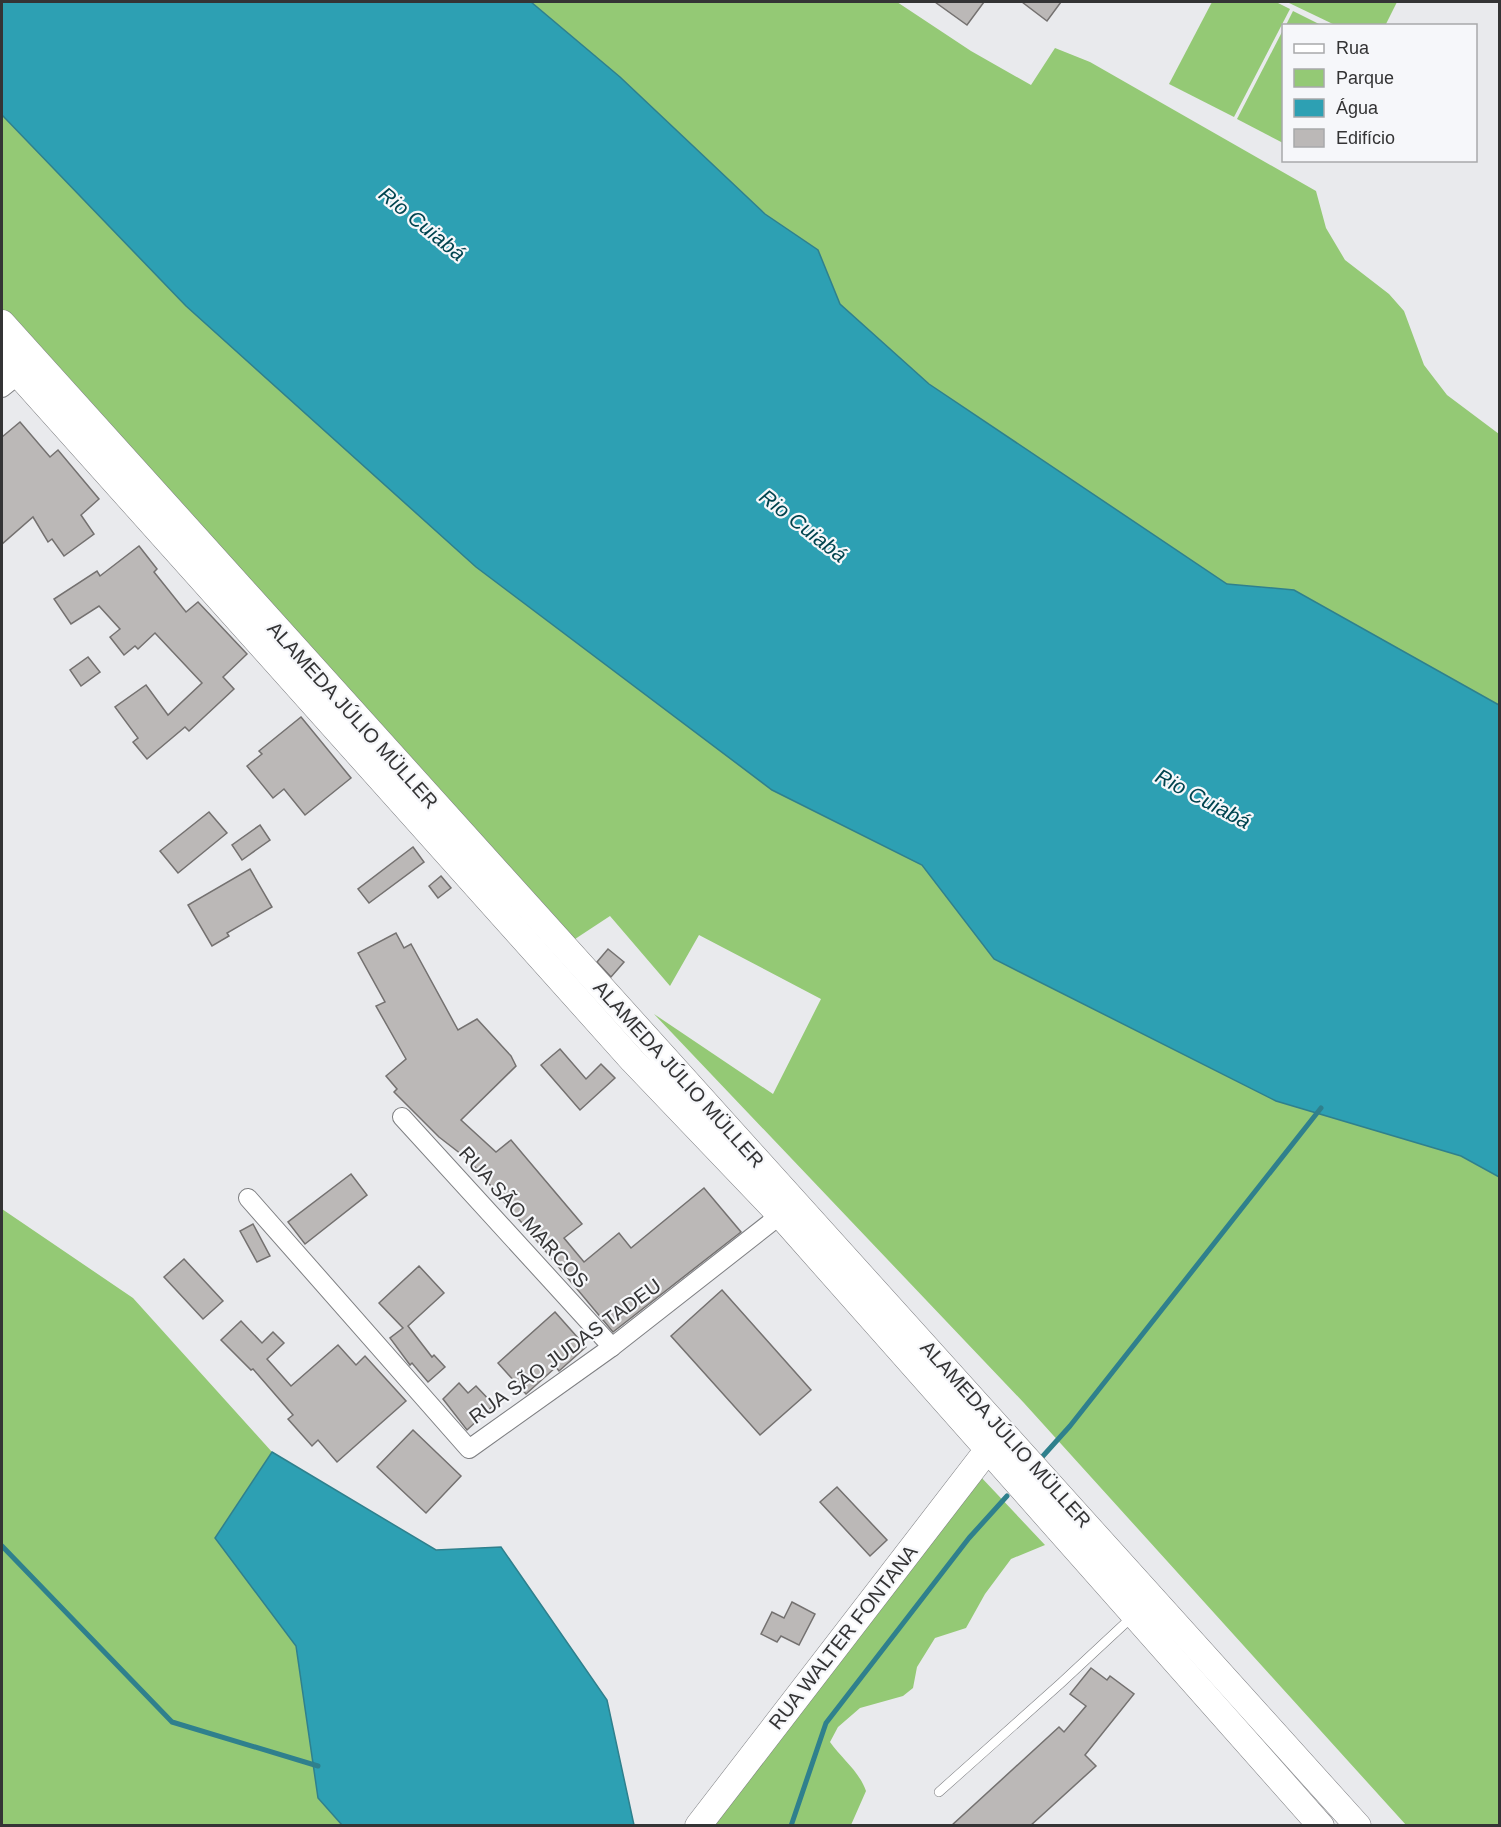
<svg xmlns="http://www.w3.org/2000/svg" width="1501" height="1827" font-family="Helvetica,sans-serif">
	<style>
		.green { fill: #94c975 }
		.water { fill: #2da0b3; stroke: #2f808d; stroke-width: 1.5 }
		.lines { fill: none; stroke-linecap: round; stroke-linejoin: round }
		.stream { stroke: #2f808d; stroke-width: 5 }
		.building { fill: #bbb8b7; stroke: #747170; stroke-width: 1.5 }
		.lane-casing { stroke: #7e7f82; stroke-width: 10 }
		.street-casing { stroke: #7e7f82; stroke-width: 20 }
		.secondary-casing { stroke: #7e7f82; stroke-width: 27 }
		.lane { stroke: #fff; stroke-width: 9 }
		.street { stroke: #fff; stroke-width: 18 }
		.secondary { stroke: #fff; stroke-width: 26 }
		.labels { text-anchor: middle; stroke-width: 4.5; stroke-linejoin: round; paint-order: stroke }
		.street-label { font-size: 20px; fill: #343435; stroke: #f6f7fa }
		.water-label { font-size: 21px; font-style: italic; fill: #00444f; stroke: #f6f7fa }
	</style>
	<rect width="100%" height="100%" fill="#e9eaed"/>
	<g class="green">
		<polygon points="531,2 897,2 971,51 1031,85 1055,48 1090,62 1316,191 1326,228 1345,260 1389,294 1404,311 1424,365 1447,395 1499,434 1499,705 1294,590 1227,584 929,384 840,304 818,250 765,214 620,77"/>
		<polygon points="1212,2 1276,2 1290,9 1234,117 1169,84"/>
		<polygon points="1287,2 1397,2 1385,26 1335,25"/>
		<polygon points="1293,11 1321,25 1286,25"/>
		<polygon points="1283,30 1283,143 1237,119"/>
		<polygon points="2,115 772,790 922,865 994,959 1461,1156 1499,1177 1499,1825 1406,1825 1024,1403 654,1014 773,1094 821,999 699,935 670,986 610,916 572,941 2,309"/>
		<polygon points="2,1209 133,1298 272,1452 215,1538 296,1646 318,1798 342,1825 2,1825"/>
		<path d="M979 1475 1045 1545 1011 1559 985 1594 966 1628 935 1638 917 1667 913 1688 903 1696 860 1708 838 1727 830 1742C842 1759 859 1771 866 1791L851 1825 714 1826Z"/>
	</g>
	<g class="water">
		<polygon points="2,2 531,2 620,77 765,214 818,250 840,304 929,384 1227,584 1294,590 1499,705 1499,1177 1461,1156 1276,1101 994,959 922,865 772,790 476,567 186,306 2,115"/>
		<polygon points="272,1452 436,1550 501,1547 607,1700 634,1825 342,1825 318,1798 296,1646 215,1538"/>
	</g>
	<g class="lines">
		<g class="stream">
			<polyline points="1043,1456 1070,1426 1321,1108"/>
			<polyline points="2,1546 172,1722 318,1766"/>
			<polyline points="791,1826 826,1723 969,1538 1007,1496"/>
		</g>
	</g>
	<g class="building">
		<polygon points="935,2 984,2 967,25"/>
		<polygon points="1022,2 1061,2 1047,21"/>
		<polygon points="20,422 50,457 58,450 99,499 81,515 94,534 64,556 52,539 48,542 33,517 2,544 2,437"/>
		<polygon points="139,546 157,569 154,572 186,612 198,602 247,654 223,677 234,689 189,731 185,727 147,759 133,742 138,738 115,707 146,685 168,715 202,683 155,633 138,649 135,646 124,655 110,637 120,629 99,606 71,624 54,599 97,571 100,576"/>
		<polygon points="88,657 100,672 81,686 70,670"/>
		<polygon points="301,717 351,778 305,815 284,789 273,798 247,766 262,754 259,751"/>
		<polygon points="209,812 227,833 178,873 160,851"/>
		<polygon points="260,825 270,840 242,860 232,845"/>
		<polygon points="413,847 424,862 369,903 358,889"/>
		<polygon points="250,869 272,907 227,933 229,936 212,946 188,905"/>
		<polygon points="441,876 451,888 438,898 429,886"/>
		<polygon points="396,933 404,948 411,944 458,1030 477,1019 511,1056 516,1066 461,1120 496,1152 511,1140 582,1224 564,1238 584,1262 619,1233 631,1248 704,1188 741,1232 613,1332 470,1161 439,1137 394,1092 397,1089 386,1076 406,1059 376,1006 385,1002 358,953"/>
		<polygon points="608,949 624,962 611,977 597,962"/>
		<polygon points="560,1049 586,1079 601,1064 615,1078 580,1110 541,1065"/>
		<polygon points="351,1174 367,1195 305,1244 288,1222"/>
		<polygon points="253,1224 270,1256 257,1262 240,1231"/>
		<polygon points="184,1259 223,1301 203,1319 164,1277"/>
		<polygon points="419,1266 444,1293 408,1326 432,1357 434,1355 445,1367 428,1382 412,1363 410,1365 390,1338 403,1328 379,1303"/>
		<polygon points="722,1290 811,1390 760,1435 671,1336"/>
		<polygon points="555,1312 586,1347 559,1371 556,1367 526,1394 498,1363"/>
		<polygon points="241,1321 262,1343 273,1332 284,1343 267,1359 291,1386 338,1345 356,1365 365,1356 406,1401 337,1462 318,1440 312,1446 288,1419 293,1415 253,1369 251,1370 221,1340"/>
		<polygon points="459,1383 468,1393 476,1386 494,1405 467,1430 443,1399"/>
		<polygon points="413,1430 461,1476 426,1513 377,1467"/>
		<polygon points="837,1487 887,1540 870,1556 820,1502"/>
		<polygon points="792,1602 815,1614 799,1645 781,1636 777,1642 761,1634 772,1612 784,1618"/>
		<polygon points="1091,1668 1107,1680 1110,1676 1134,1694 1085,1755 1096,1766 1030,1826 951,1826 1059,1727 1064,1732 1086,1706 1070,1694"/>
	</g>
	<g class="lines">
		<g class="lane-casing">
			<polyline id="lane" points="939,1792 1061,1683 1133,1616"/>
		</g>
		<g class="street-casing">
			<g id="street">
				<polyline points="2,388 27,368"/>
				<polyline points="402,1117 612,1347"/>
				<polyline points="248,1198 469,1449 612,1347 788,1209"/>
			</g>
		</g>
		<g class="secondary-casing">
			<g id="secondary">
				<path d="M2 323C451 826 907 1323 1358 1826"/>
				<polyline points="2,356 632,1060 781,1216 1321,1826"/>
				<polyline points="698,1826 999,1435"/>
			</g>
		</g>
		<use href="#lane" class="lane"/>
		<use href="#street" class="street"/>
		<use href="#secondary" class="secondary"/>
	</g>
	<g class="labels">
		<g class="street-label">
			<text transform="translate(353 715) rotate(48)" y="7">ALAMEDA JÚLIO MÜLLER</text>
			<text transform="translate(679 1074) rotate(48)" y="7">ALAMEDA JÚLIO MÜLLER</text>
			<text transform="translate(524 1217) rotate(48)" y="7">RUA SÃO MARCOS</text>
			<text transform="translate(565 1351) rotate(-36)" y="7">RUA SÃO JUDAS TADEU</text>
			<text transform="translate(1006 1434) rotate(48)" y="7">ALAMEDA JÚLIO MÜLLER</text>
			<text transform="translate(843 1637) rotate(-52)" y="7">RUA WALTER FONTANA</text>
		</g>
		<g class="water-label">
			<text transform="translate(422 224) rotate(39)" y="7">Rio Cuiabá</text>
			<text transform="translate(803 526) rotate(38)" y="7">Rio Cuiabá</text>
			<text transform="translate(1203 799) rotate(28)" y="7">Rio Cuiabá</text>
		</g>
	</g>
	<rect width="1501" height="1827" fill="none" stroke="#343435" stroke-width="6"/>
	<rect x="1282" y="24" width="195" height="138" fill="#f6f7fa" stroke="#a8a9ab" stroke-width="1.5"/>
	<rect x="1294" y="44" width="30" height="9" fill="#ffffff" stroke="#a8a9ab" stroke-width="1.5"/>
	<text x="1336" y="54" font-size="18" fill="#343435">Rua</text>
	<rect x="1294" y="69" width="30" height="18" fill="#94c975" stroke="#a8a9ab" stroke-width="1.5"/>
	<text x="1336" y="84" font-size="18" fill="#343435">Parque</text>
	<rect x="1294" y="99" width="30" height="18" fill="#2da0b3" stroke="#a8a9ab" stroke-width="1.5"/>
	<text x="1336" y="114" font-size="18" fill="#343435">Água</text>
	<rect x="1294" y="129" width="30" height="18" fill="#bbb8b7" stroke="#a8a9ab" stroke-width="1.5"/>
	<text x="1336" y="144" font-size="18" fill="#343435">Edifício</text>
</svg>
